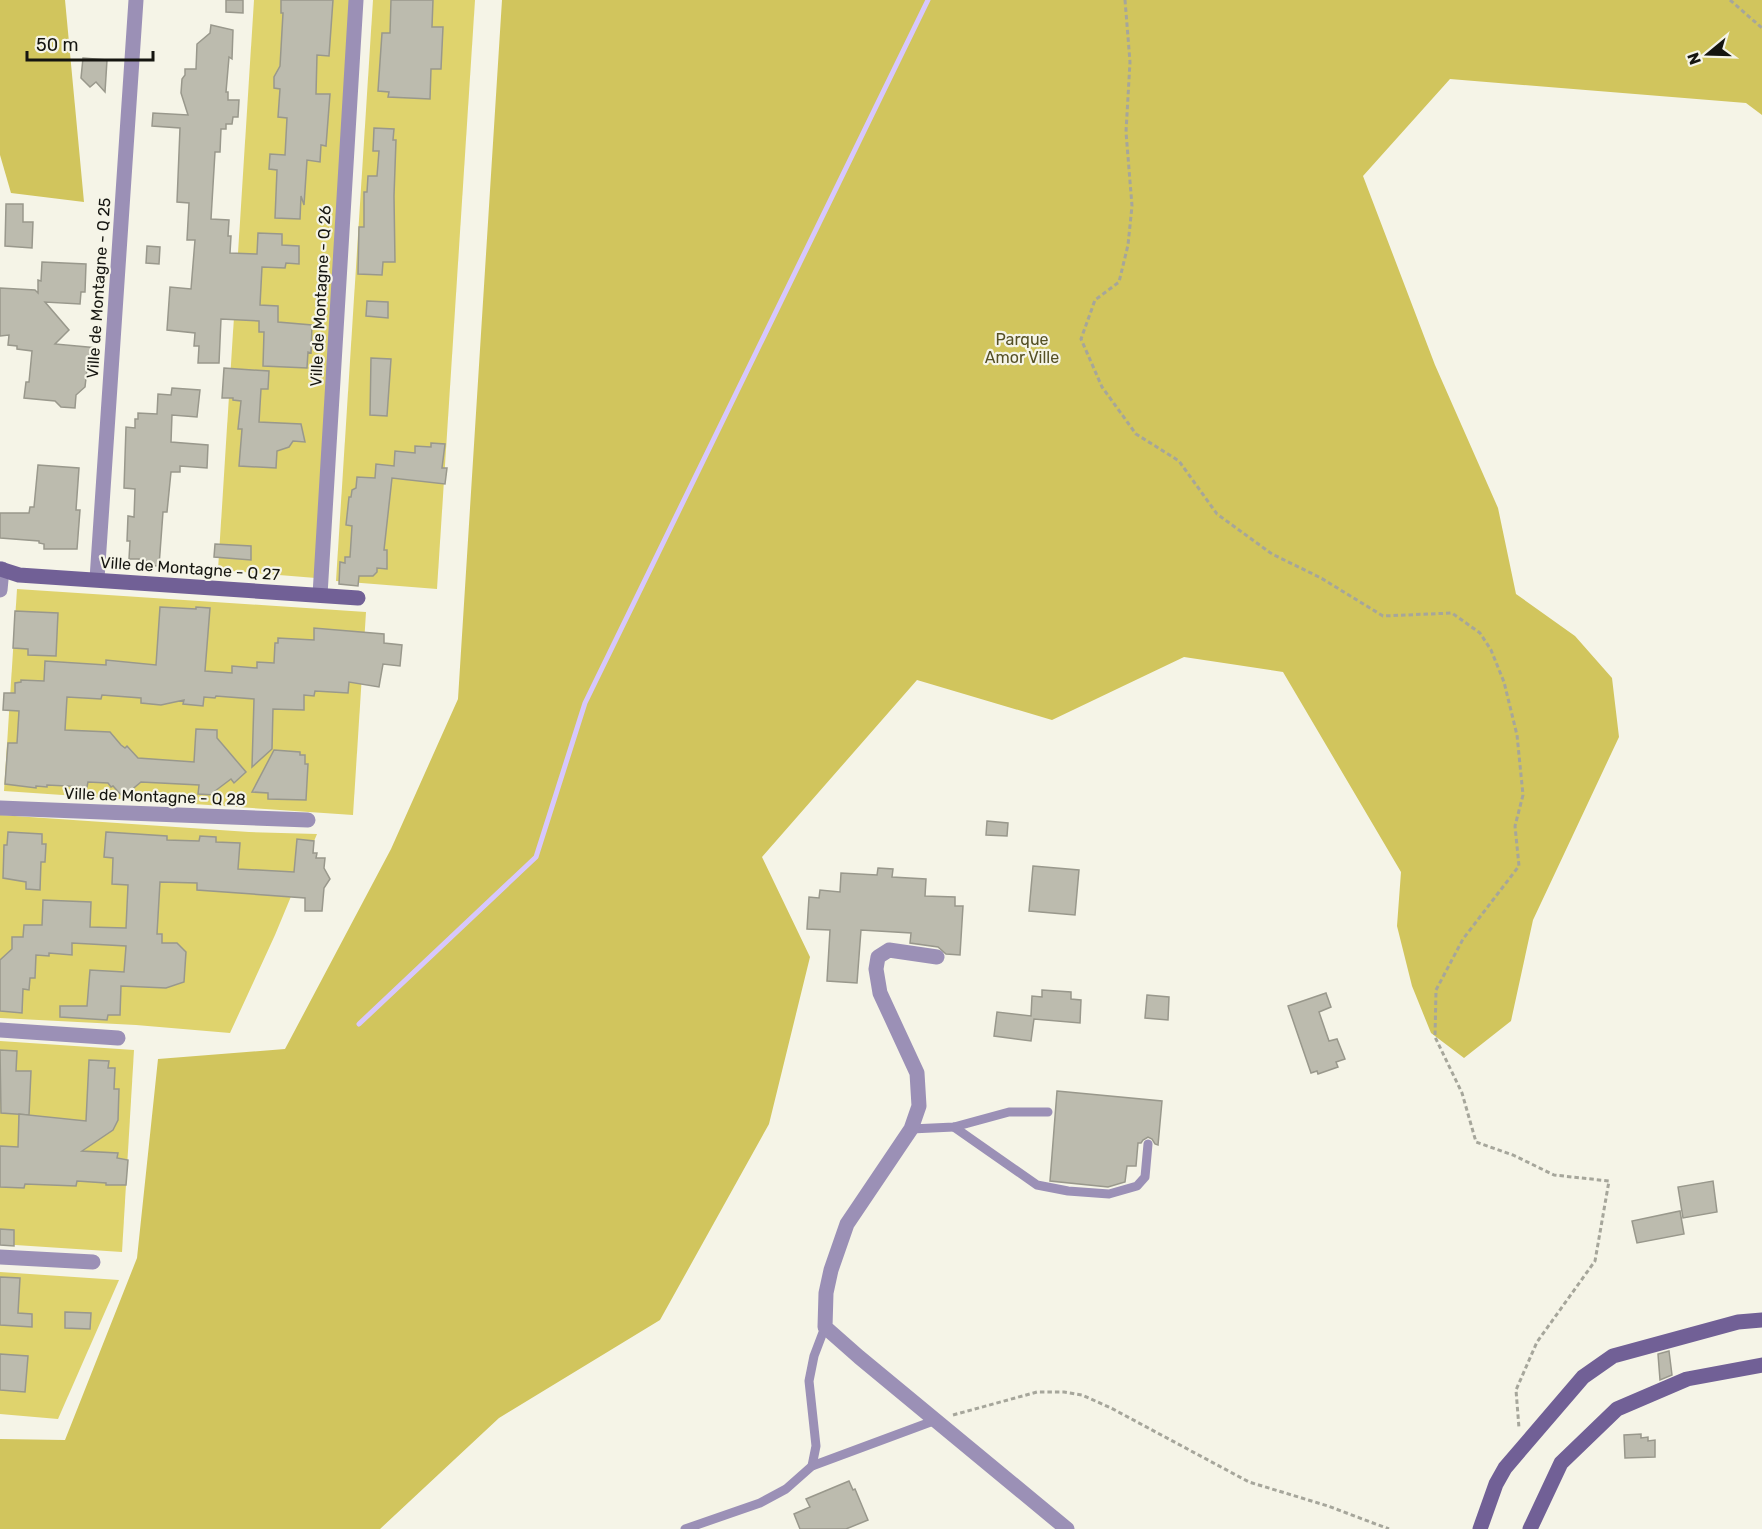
<svg xmlns="http://www.w3.org/2000/svg" width="1762" height="1529" font-family="Rubik,sans-serif">
	<style>
		.green { fill: #dfd36d }
		.forest { fill: #d1c55d }
		.lines { fill: none; stroke-linecap: round; stroke-linejoin: round }
		.stream { stroke: #d7c7fd; stroke-width: 5 }
		.building { fill: #bcbbae; stroke: #99988c; stroke-width: 1.5 }
		.path { stroke: #a6a69b; stroke-width: 3; stroke-dasharray: 4.5 3; stroke-linecap: butt }
		.lane { stroke: #9b90b6; stroke-width: 9 }
		.street { stroke: #9b90b6; stroke-width: 15 }
		.secondary { stroke: #716096; stroke-width: 15 }
		.labels { text-anchor: middle; stroke-width: 4.5; stroke-linejoin: round; paint-order: stroke }
		.street-label { font-size: 16px; fill: #151510; stroke: #f5f4e7 }
		.park-label { font-size: 16px; fill: #544f24; stroke: #f5f4e7 }
	</style>
	<rect width="100%" height="100%" fill="#f5f4e7"/>
	<g class="green">
		<polygon points="254,0 353,0 316,578 218,570"/>
		<polygon points="373,0 475,0 437,589 336,581"/>
		<polygon points="17,589 366,612 353,815 4,791"/>
		<polygon points="0,815 249,832 317,834 275,935 230,1033 136,1025 0,1018"/>
		<polygon points="0,1041 134,1050 122,1252 0,1244"/>
		<polygon points="0,1272 119,1280 58,1419 0,1414"/>
	</g>
	<g class="forest">
		<polygon points="0,0 65,0 84,202 11,193 0,155"/>
		<polygon points="502,0 1762,0 1762,115 1746,103 1450,79 1363,176 1435,365 1498,508 1516,594 1575,636 1612,678 1619,737 1533,920 1511,1021 1464,1058 1431,1033 1412,986 1397,926 1401,872 1283,672 1184,657 1052,720 917,680 762,857 810,957 769,1124 660,1320 499,1418 380,1529 0,1529 0,1439 65,1440 137,1258 158,1059 285,1049 391,849 458,699"/>
	</g>
	<g class="lines">
		<polyline class="stream" points="359,1024 536,857 585,703 928,0"/>
	</g>
	<g class="building">
		<polygon points="226,0 243,0 243,13 226,12"/>
		<polygon points="281,0 333,0 329,56 317,55 316,94 330,94 326,146 321,145 320,162 307,160 304,205 301,196 300,219 275,218 277,170 269,169 270,154 285,155 287,118 278,117 280,89 274,88 274,77 280,66 283,13 281,13"/>
		<polygon points="391,0 433,0 432,27 443,27 441,69 431,69 430,99 388,97 389,92 378,91 382,33 390,33"/>
		<polygon points="211,25 233,30 232,59 229,57 226,92 228,92 228,100 239,100 238,117 233,117 232,124 226,124 226,129 221,129 220,152 215,152 211,219 229,220 228,236 231,236 230,253 257,254 258,233 282,234 282,245 299,246 299,264 286,263 285,268 262,267 260,305 278,306 278,322 312,325 311,353 308,352 307,368 263,366 264,332 259,332 259,321 221,319 219,363 198,363 199,346 194,346 195,333 167,330 170,287 191,289 195,240 187,240 189,203 177,202 180,128 152,126 153,113 188,115 181,93 182,79 185,75 185,69 196,69 197,44 210,33"/>
		<polygon points="83,58 107,60 105,92 96,82 90,87 81,78"/>
		<polygon points="374,128 394,129 393,140 396,140 394,196 395,262 383,262 382,275 358,274 359,227 364,227 364,192 367,192 368,176 377,176 379,151 373,151"/>
		<polygon points="6,204 23,204 23,222 33,222 32,248 5,246"/>
		<polygon points="147,246 160,247 159,264 146,263"/>
		<polygon points="42,262 86,264 85,292 81,292 80,304 45,302 69,330 55,344 98,348 97,362 88,361 85,387 76,395 75,408 61,407 55,401 24,398 26,382 29,382 32,351 17,349 17,346 8,345 9,335 0,336 0,288 35,290 38,293 38,280 41,281"/>
		<polygon points="367,301 388,302 388,318 366,316"/>
		<polygon points="371,358 391,359 387,416 370,415"/>
		<polygon points="224,368 269,371 268,389 261,389 259,422 301,424 305,442 293,441 289,447 277,451 276,468 239,466 242,429 238,429 241,401 233,400 233,398 222,398"/>
		<polygon points="172,388 200,390 197,417 172,415 171,442 208,445 207,468 180,466 180,472 171,472 167,512 163,512 159,566 139,565 139,559 129,559 130,541 127,541 128,516 134,517 135,489 124,488 126,427 135,428 135,419 138,419 138,413 157,414 158,394 171,395"/>
		<polygon points="431,443 445,444 442,468 447,468 445,484 392,478 384,550 387,550 387,569 377,568 377,572 373,576 359,576 358,586 339,584 340,562 345,563 345,557 350,557 352,526 346,525 349,497 351,497 352,490 356,488 357,477 375,478 376,464 394,466 395,451 415,453 415,446 431,447"/>
		<polygon points="38,465 79,468 76,510 80,510 77,549 44,549 44,544 39,543 39,541 0,538 0,513 29,513 30,507 34,507"/>
		<polygon points="215,544 251,546 251,560 214,557"/>
		<polygon points="160,607 196,609 196,607 210,608 205,671 232,673 232,666 257,668 257,662 274,663 275,643 278,643 278,638 314,640 314,628 384,634 384,643 402,645 400,666 383,664 379,687 349,682 348,693 315,691 314,696 304,695 304,710 273,709 272,749 252,767 254,699 216,696 215,698 204,697 203,706 183,704 184,700 161,705 141,703 141,698 102,695 101,699 67,697 65,730 110,732 121,745 125,748 127,746 138,758 194,762 196,729 217,730 217,738 246,772 234,783 231,779 215,791 215,795 198,794 199,785 141,782 123,797 113,786 111,787 108,783 88,782 87,787 47,785 47,787 36,786 36,788 5,784 8,743 17,743 19,711 3,710 4,693 15,693 15,683 21,682 21,680 44,681 45,661 106,665 106,660 156,665"/>
		<polygon points="15,611 58,613 56,656 28,655 28,649 13,648"/>
		<polygon points="274,750 300,752 300,755 305,755 305,764 308,764 306,800 268,799 268,793 252,792"/>
		<polygon points="987,821 1008,823 1007,836 986,835"/>
		<polygon points="8,832 42,834 42,844 46,844 45,862 41,862 40,890 26,889 26,882 3,878 4,845 7,845"/>
		<polygon points="106,832 167,836 167,840 199,841 200,836 216,837 216,842 240,843 238,869 294,872 297,839 314,841 313,853 317,853 316,858 325,858 324,868 330,879 324,888 322,911 305,911 305,898 197,890 197,883 160,882 157,934 162,934 162,943 177,943 186,952 184,982 166,988 121,986 120,1015 108,1015 107,1020 60,1017 60,1006 87,1006 90,970 124,972 126,946 72,943 72,955 49,953 49,956 36,955 35,978 30,978 29,990 23,989 22,1013 0,1011 0,960 12,949 12,937 23,937 24,925 42,925 43,900 91,902 90,927 126,928 128,885 112,884 113,858 104,857"/>
		<polygon points="1033,866 1079,870 1075,915 1029,911"/>
		<polygon points="878,868 893,869 892,877 926,879 925,896 955,897 955,906 963,906 960,955 946,954 938,947 910,943 911,933 861,930 857,983 827,981 830,930 807,929 809,897 819,898 820,890 840,892 841,873 877,875"/>
		<polygon points="1042,990 1071,992 1071,999 1081,1000 1080,1023 1034,1019 1031,1041 994,1036 997,1012 1031,1016 1032,996 1042,997"/>
		<polygon points="1326,993 1331,1007 1319,1012 1329,1041 1337,1039 1345,1059 1336,1062 1338,1067 1318,1074 1317,1071 1311,1073 1288,1006"/>
		<polygon points="1147,995 1169,997 1168,1020 1145,1018"/>
		<polygon points="0,1050 17,1051 16,1071 31,1071 29,1115 1,1113"/>
		<polygon points="89,1060 109,1061 108,1068 115,1068 114,1089 119,1089 118,1120 113,1130 82,1151 118,1153 117,1158 128,1160 126,1185 106,1185 106,1183 77,1181 76,1186 25,1184 24,1188 0,1187 0,1146 18,1147 19,1114 86,1121"/>
		<polygon points="1057,1091 1162,1101 1158,1145 1155,1144 1152,1139 1148,1137 1143,1140 1141,1143 1138,1143 1136,1166 1127,1166 1125,1182 1108,1187 1050,1181"/>
		<polygon points="1713,1181 1717,1212 1683,1218 1678,1187"/>
		<polygon points="1680,1211 1684,1234 1637,1243 1632,1221"/>
		<polygon points="0,1229 14,1230 14,1246 0,1245"/>
		<polygon points="0,1277 20,1278 18,1313 32,1314 32,1327 0,1325"/>
		<polygon points="65,1312 91,1313 90,1329 65,1328"/>
		<polygon points="1669,1351 1672,1375 1660,1380 1658,1354"/>
		<polygon points="0,1354 28,1356 25,1392 0,1390"/>
		<polygon points="1641,1434 1641,1438 1648,1437 1648,1441 1655,1440 1655,1457 1625,1458 1624,1435"/>
		<polygon points="849,1481 853,1490 855,1489 868,1520 846,1529 800,1529 794,1514 810,1507 806,1499"/>
	</g>
	<g class="lines">
		<g class="path">
			<polyline points="1125,0 1130,62 1126,132 1132,206 1128,245 1119,282 1095,300 1081,339 1102,387 1136,434 1179,461 1217,514 1272,554 1321,578 1383,616 1452,613 1480,633 1491,650 1504,682 1517,735 1523,795 1515,826 1519,866 1463,939 1436,990 1435,1037 1462,1093 1476,1142 1513,1155 1554,1175 1609,1181 1595,1261 1537,1342 1516,1390 1519,1428"/>
			<polyline points="1730,0 1762,28"/>
			<polyline points="953,1415 1037,1392 1064,1392 1082,1395 1111,1408 1249,1482 1328,1506 1389,1529"/>
		</g>
		<g class="lane">
			<polyline points="954,1127 1037,1185 1068,1191 1109,1194 1137,1186 1145,1177 1148,1144"/>
			<polyline points="911,1129 954,1127 1009,1112 1048,1112"/>
			<polyline points="812,1466 816,1446 809,1381 814,1356 825,1327"/>
			<polyline points="685,1529 760,1503 786,1489 812,1466 936,1420"/>
		</g>
		<g class="street">
			<polyline points="97,579 136,0"/>
			<polyline points="0,590 2,569"/>
			<polyline points="320,595 356,0"/>
			<polyline points="0,808 308,820"/>
			<polyline points="937,957 889,950 878,957 876,969 880,993 917,1073 919,1106 911,1129 847,1224 831,1270 826,1293 825,1327 859,1357 1067,1529"/>
			<polyline points="0,1030 118,1038"/>
			<polyline points="0,1257 93,1262"/>
		</g>
		<g class="secondary">
			<polyline points="0,569 19,575 358,598"/>
			<polyline points="1480,1529 1496,1484 1505,1468 1583,1377 1613,1356 1738,1322 1762,1320"/>
			<polyline points="1530,1529 1561,1463 1617,1409 1687,1379 1762,1365"/>
		</g>
	</g>
	<g class="labels">
		<g class="street-label">
			<text transform="translate(98 288) rotate(-86)" y="6">Ville de Montagne - Q 25</text>
			<text transform="translate(320 296) rotate(-87)" y="6">Ville de Montagne - Q 26</text>
			<text transform="translate(190 568) rotate(4)" y="6">Ville de Montagne - Q 27</text>
			<text transform="translate(155 796) rotate(2)" y="6">Ville de Montagne - Q 28</text>
		</g>
		<g class="park-label">
			<text x="1022" y="345">Parque<tspan x="1022" dy="18">Amor Ville</tspan></text>
		</g>
	</g>
	<g transform="translate(1708 54) rotate(251)" stroke="#f5f4e7" stroke-width="4.5" paint-order="stroke">
	<path d="M0-4.5L10 22L0 15L-10 22Z" fill="#151510"/>
	<text y="-9" font-size="16" font-weight="bold" text-anchor="middle" fill="#151510">N</text>
	</g>
	<path d="M27 51v9h126v-9" fill="none" stroke="#151510" stroke-width="3"/>
	<text x="36" y="51" font-size="18" fill="#151510" stroke="#f5f4e7" stroke-width="4.5" paint-order="stroke">50 m</text>
</svg>
